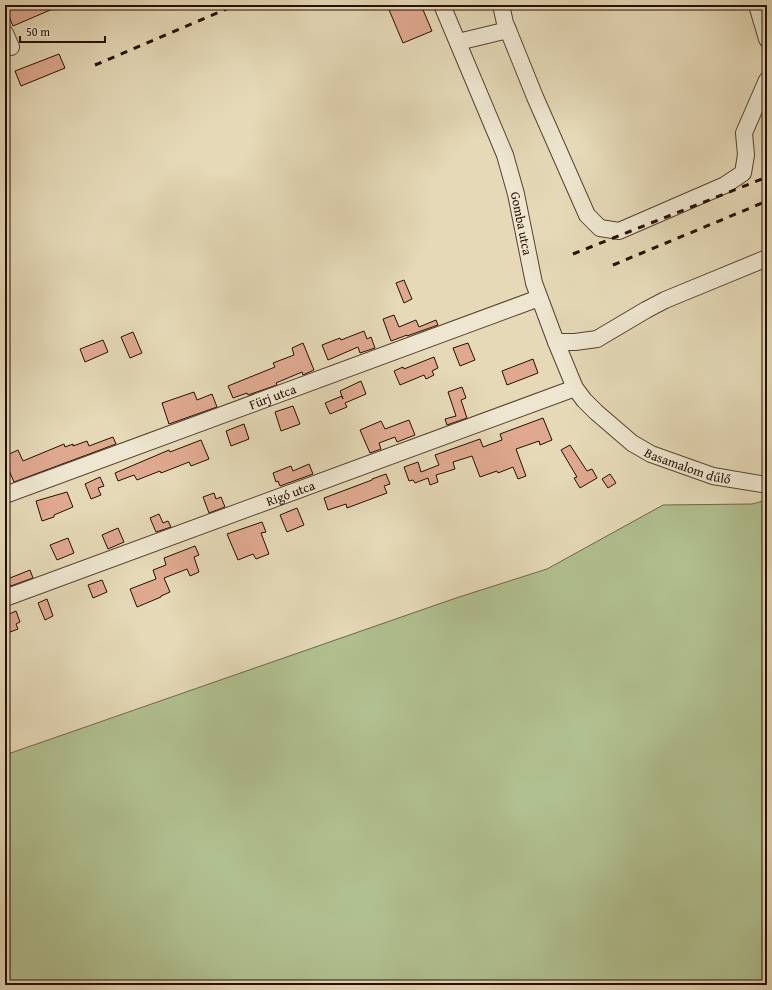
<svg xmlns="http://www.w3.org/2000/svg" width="772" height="990" font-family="'Gentium Book Plus',serif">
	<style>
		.green { fill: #b1c090; stroke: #6c6848 }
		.building { fill: #dfa990; stroke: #260f00 }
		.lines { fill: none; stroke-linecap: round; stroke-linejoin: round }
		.minor-casing { stroke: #56422e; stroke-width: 18 }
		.minor { stroke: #eee6d0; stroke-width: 16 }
		.rail { stroke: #260f00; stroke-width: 3; stroke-dasharray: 7 7; stroke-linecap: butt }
		.labels { text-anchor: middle; stroke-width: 4; stroke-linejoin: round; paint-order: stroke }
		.street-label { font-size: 13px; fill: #260f00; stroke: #eee6d0 }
	</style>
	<rect width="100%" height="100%" fill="#e5d9b7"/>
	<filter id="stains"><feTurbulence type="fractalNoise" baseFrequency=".005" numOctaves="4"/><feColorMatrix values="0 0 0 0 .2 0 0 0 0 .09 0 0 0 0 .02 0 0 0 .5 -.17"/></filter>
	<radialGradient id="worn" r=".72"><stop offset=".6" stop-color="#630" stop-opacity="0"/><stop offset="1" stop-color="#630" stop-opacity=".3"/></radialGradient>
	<polygon class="green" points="767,500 767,985 5,985 5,755 456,598 547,569 663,505 752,504"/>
	<g class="building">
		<polygon points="14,5 62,5 13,26 6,9"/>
		<polygon points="387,5 421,5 432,31 403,43"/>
		<polygon points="59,54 65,68 21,86 15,71"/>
		<polygon points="404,280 412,299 404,303 396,283"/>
		<polygon points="394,315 399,327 416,320 419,327 436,320 438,325 407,336 407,335 391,341 383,319"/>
		<polygon points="364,331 367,339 371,337 375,348 360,353 358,347 328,360 322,345 340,338 341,340"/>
		<polygon points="133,332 142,353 130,358 121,337"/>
		<polygon points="103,340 108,352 85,362 80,349"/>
		<polygon points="303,343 314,370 303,375 302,372 276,383 277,385 248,395 247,393 233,398 228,386 275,367 273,363 294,355 292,348"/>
		<polygon points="468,343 475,360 460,366 453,348"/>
		<polygon points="434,357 438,368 432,371 434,375 426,379 424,375 400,385 394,371 403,367 404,369"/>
		<polygon points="533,359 538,373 507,385 502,371"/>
		<polygon points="361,381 366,394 345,403 347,407 330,414 325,403 342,396 343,399 340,391"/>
		<polygon points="462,387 466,398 461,400 467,418 447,425 445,419 456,416 448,392"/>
		<polygon points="194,392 197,400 212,394 217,407 169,424 162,403"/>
		<polygon points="293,406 300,424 281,431 275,412"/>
		<polygon points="543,418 552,440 540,445 539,441 516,449 526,476 518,479 513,467 498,473 497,471 480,477 472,456 453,462 455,469 436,475 438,482 430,485 428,478 415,483 413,480 409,481 404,467 418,462 421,472 439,465 435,455 480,439 483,447 502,440 500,434"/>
		<polygon points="409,420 415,435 397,442 395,437 379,443 381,449 370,453 360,430 381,421 385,429"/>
		<polygon points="244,424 249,439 231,446 226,431"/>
		<polygon points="113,437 116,444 14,482 5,461 5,456 18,450 23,461 64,444 65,447 73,444 73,446 87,441 89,446"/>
		<polygon points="201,440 209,459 191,466 189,462 161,473 160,471 137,480 134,475 118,481 115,473 169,450 170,452"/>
		<polygon points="570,445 587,471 592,469 597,478 580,488 574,478 577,477 561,450"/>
		<polygon points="309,464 313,474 280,486 278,481 276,482 273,473 291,466 293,471"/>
		<polygon points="386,474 390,484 384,486 387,493 347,508 346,504 328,510 324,498 372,480 372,479"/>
		<polygon points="610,474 616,483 608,488 602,479"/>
		<polygon points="100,477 104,486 98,488 101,495 91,499 85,484"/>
		<polygon points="67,492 73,507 54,515 54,517 42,521 36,501"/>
		<polygon points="214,493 216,499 221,497 225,507 209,513 203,497"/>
		<polygon points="297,508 304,525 287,532 280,515"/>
		<polygon points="159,514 163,523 168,521 171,527 156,532 150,518"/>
		<polygon points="262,522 266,532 261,533 269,554 256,559 253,554 238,560 227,534"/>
		<polygon points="118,528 124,542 108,549 102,535"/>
		<polygon points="68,538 74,553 57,560 50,545"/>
		<polygon points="195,546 199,555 194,557 199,572 190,576 187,569 164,578 170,592 161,596 161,597 137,607 130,589 156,579 153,570 166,565 164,558"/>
		<polygon points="30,570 33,578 5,588 5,580"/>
		<polygon points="102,580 107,592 93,598 88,585"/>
		<polygon points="47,599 53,616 45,620 38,603"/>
		<polygon points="16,611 20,622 16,624 18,629 5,634 5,616"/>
	</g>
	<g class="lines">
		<g class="minor-casing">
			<g id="minor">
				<path id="s1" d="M442 5 505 155 516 194 534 283 556 342 575 388 584 400 596 412 632 443 651 454 713 476 767 485"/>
				<polyline points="501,5 505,23 508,30 535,97 587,215 600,228 619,231 725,185 743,173 746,155 744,133 767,80"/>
				<polyline points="757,5 767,39"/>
				<polyline points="5,33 11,47"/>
				<polyline points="458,42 508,30"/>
				<polyline points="556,342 575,342 597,339 646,310 665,300 767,258"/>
				<path id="s2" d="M5 495 539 298"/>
				<path id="s3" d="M5 598 575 388"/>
			</g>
		</g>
		<use href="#minor" class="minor"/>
		<g class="rail">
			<polyline points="95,65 236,5"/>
			<polyline points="573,254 767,177"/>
			<polyline points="613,265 767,201"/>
		</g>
	</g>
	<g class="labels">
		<g class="street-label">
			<text dy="5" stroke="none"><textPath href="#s1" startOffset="233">Gomba utca</textPath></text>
			<text dy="5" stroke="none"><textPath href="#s2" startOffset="285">Fürj utca</textPath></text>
			<text dy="5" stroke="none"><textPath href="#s1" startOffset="547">Basamalom dűlő</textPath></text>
			<text dy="5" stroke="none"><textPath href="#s3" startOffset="304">Rigó utca</textPath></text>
		</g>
	</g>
	<rect width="772" height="990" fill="none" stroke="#e5d9b7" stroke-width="20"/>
	<rect x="6" y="6" width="760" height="978" fill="none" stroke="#260f00" stroke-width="2"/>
	<rect x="10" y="10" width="752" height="970" fill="none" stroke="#260f00"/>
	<path d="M20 36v6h85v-6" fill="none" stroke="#260f00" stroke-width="2"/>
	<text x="26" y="36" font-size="12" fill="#260f00" stroke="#eee6d0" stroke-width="3" paint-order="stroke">50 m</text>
	<rect width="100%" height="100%" filter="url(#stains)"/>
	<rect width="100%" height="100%" fill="url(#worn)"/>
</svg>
